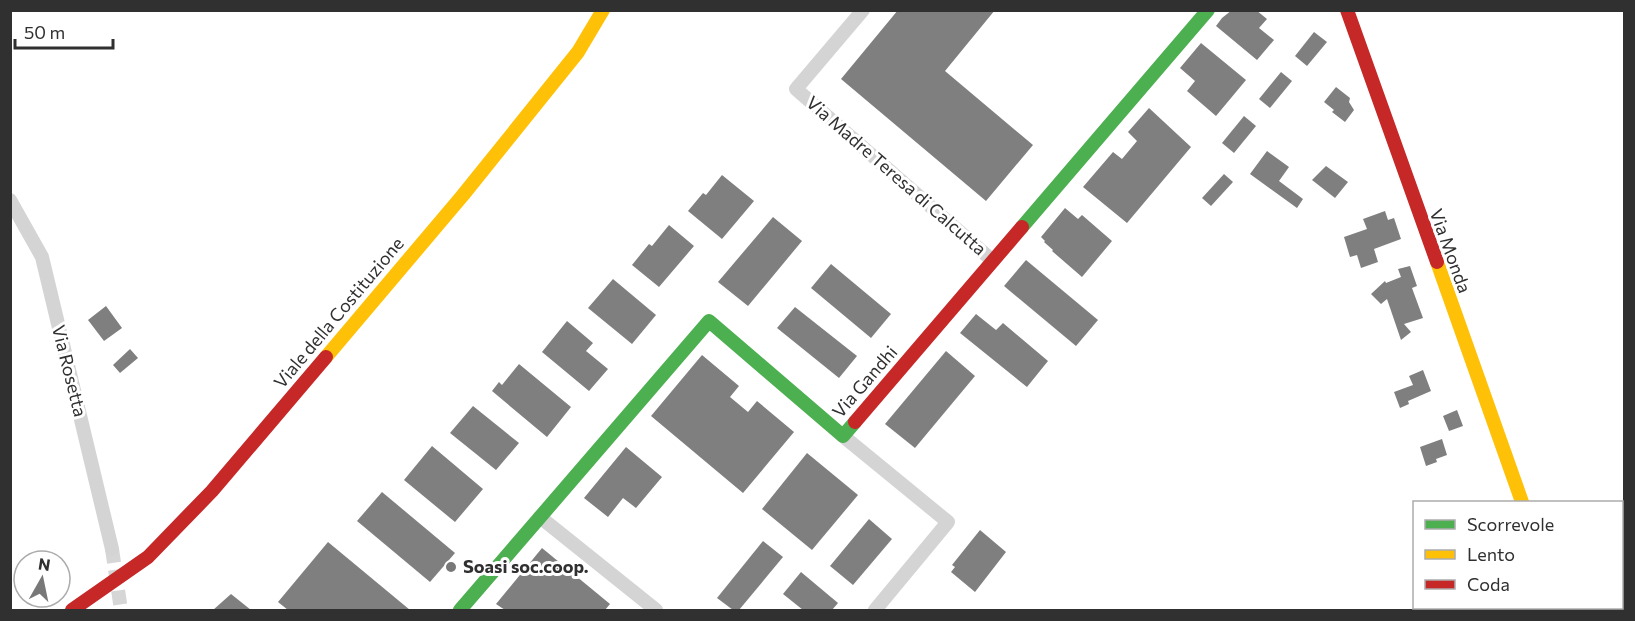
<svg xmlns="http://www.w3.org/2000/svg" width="1635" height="621" font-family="Commissioner,sans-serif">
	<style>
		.building { fill: #7f7f7f }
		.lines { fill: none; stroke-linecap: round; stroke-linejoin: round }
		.street-tunnel { stroke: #d6d6d6; stroke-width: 14; stroke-dasharray: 14 7; stroke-linecap: butt }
		.street { stroke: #d4d4d4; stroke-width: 14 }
		.fast { stroke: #4caf50; stroke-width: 14 }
		.slow { stroke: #ffc107; stroke-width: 14 }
		.jam { stroke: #c62828; stroke-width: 14 }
		.poi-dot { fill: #787878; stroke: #fff; stroke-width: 2 }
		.labels { text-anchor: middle; stroke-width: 6; stroke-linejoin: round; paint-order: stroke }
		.street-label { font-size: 18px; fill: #303030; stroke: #fff }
		.poi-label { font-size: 18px; font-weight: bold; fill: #303030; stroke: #fff; text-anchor: start }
	</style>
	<rect width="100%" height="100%" fill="#fff"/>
	<g class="building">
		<polygon points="898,10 995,10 945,71 1033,145 986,201 841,79"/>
		<polygon points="1232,10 1256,10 1267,19 1259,28 1274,40 1257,60 1216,26 1222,18"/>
		<polygon points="1314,32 1327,42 1307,66 1295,56"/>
		<polygon points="1201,43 1246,80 1216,116 1187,91 1195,81 1180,68"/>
		<polygon points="1281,72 1292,81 1270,108 1259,99"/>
		<polygon points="1336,87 1350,98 1349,102 1354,110 1345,122 1332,112 1334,110 1324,102"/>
		<polygon points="1149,108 1191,147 1127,223 1083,187 1113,152 1122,159 1137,141 1128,132"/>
		<polygon points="1244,116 1256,126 1234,153 1222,143"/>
		<polygon points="1267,151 1289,167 1279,181 1303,199 1297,208 1250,174"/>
		<polygon points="1326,166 1348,182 1335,198 1312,180"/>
		<polygon points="1224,174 1233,182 1211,206 1202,198"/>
		<polygon points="722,175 754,201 722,239 688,211 703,193 706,195"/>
		<polygon points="1065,208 1078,219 1082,215 1112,241 1082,277 1052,251 1053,250 1044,242 1045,241 1041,237"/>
		<polygon points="1385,211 1388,220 1394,218 1401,239 1374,249 1378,262 1361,268 1357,255 1350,257 1344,237 1367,229 1363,219"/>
		<polygon points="773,217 802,241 748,306 718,282"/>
		<polygon points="669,225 694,246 659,287 632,265 649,244 652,246"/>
		<polygon points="1026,260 1098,320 1076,346 1004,286"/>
		<polygon points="831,264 891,314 871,338 811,288"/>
		<polygon points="1410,266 1417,286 1412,288 1423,318 1404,324 1411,332 1401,340 1387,299 1381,304 1371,294 1385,281 1386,283 1401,277 1398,269"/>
		<polygon points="613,279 656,315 632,344 588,308"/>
		<polygon points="106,306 122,328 104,341 88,320"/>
		<polygon points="795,307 857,356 839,378 777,328"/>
		<polygon points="976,314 996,330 1003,323 1048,361 1027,387 960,333"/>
		<polygon points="567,321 593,343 586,351 608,369 589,391 542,352"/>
		<polygon points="130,349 138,358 120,373 113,365"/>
		<polygon points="946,351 975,376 915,448 885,424"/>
		<polygon points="702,355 739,386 730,397 748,412 757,401 794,432 743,493 651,416"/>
		<polygon points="519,364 571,407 547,437 492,391 499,382 502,385"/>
		<polygon points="1423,370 1431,391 1408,401 1409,404 1400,408 1394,392 1413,385 1409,376"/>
		<polygon points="473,406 519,443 496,470 450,433"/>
		<polygon points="1457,410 1463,426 1449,431 1443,416"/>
		<polygon points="1442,439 1447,455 1436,459 1437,462 1426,466 1420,447"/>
		<polygon points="432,446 483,489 455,522 404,480"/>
		<polygon points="626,447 662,477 636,508 623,498 608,517 584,498"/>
		<polygon points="807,453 858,495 812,550 762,509"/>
		<polygon points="382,492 455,553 430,582 357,521"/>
		<polygon points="869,519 892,539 853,585 830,566"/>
		<polygon points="980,530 1006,552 975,592 951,572 955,567 952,565"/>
		<polygon points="763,541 783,557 739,610 733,610 717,598"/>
		<polygon points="328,542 410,610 288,610 278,602"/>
		<polygon points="542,548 610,604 605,610 505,610 496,604"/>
		<polygon points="801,572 838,603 832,610 803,610 783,594"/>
		<polygon points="231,594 251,610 213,610"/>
	</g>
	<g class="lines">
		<polyline class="street-tunnel" points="112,549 121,610"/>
		<g class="street">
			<polyline points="863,10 796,89 993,261"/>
			<polyline points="10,200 42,257 112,549"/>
			<polyline points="843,436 948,522 875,610"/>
			<polyline points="540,517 656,610"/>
		</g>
		<g class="fast">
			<polyline points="1022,227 1208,10"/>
			<polyline points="1560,608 1562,610"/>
			<polyline points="460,610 709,321 843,436 855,422"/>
		</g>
		<g class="slow">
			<polyline points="1437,262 1522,502"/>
			<polyline points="326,357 463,195 578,52 603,10"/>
		</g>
		<g class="jam">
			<polyline points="1347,10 1437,262"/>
			<polyline points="855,422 1022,227"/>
			<polyline points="72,610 148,557 212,491 326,357"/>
		</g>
	</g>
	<circle class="poi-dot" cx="451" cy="567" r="6"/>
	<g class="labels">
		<g class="street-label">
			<text transform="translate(896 176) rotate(41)" y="6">Via Madre Teresa di Calcutta</text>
			<text transform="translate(1450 251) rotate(70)" y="6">Via Monda</text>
			<text transform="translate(339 313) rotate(-50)" y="6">Viale della Costituzione</text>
			<text transform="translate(69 371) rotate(76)" y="6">Via Rosetta</text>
			<text transform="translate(865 382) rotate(-49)" y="6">Via Gandhi</text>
		</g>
		<g class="poi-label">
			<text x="463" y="573">Soasi soc.coop.</text>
		</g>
	</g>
	<rect width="1635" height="621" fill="none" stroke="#303030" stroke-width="24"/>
	<rect x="1413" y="501" width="210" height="108" fill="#ffffff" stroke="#acacac" stroke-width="1.5"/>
	<rect x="1425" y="520" width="30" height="9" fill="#4caf50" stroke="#acacac" stroke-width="1.5"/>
	<text x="1467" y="531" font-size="18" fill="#303030">Scorrevole</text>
	<rect x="1425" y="550" width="30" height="9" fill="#ffc107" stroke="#acacac" stroke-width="1.5"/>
	<text x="1467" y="561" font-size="18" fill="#303030">Lento</text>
	<rect x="1425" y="580" width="30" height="9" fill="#c62828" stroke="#acacac" stroke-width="1.5"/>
	<text x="1467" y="591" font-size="18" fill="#303030">Coda</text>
	<g transform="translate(42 579) rotate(9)"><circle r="28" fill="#ffffff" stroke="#acacac" stroke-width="1.5"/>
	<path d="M0-4.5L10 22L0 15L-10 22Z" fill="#787878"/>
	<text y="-9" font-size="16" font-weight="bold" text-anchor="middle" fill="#303030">N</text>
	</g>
	<path d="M15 39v9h98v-9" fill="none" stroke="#303030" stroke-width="3"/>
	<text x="24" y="39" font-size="18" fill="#303030" stroke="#ffffff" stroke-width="4.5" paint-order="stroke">50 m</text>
</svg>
